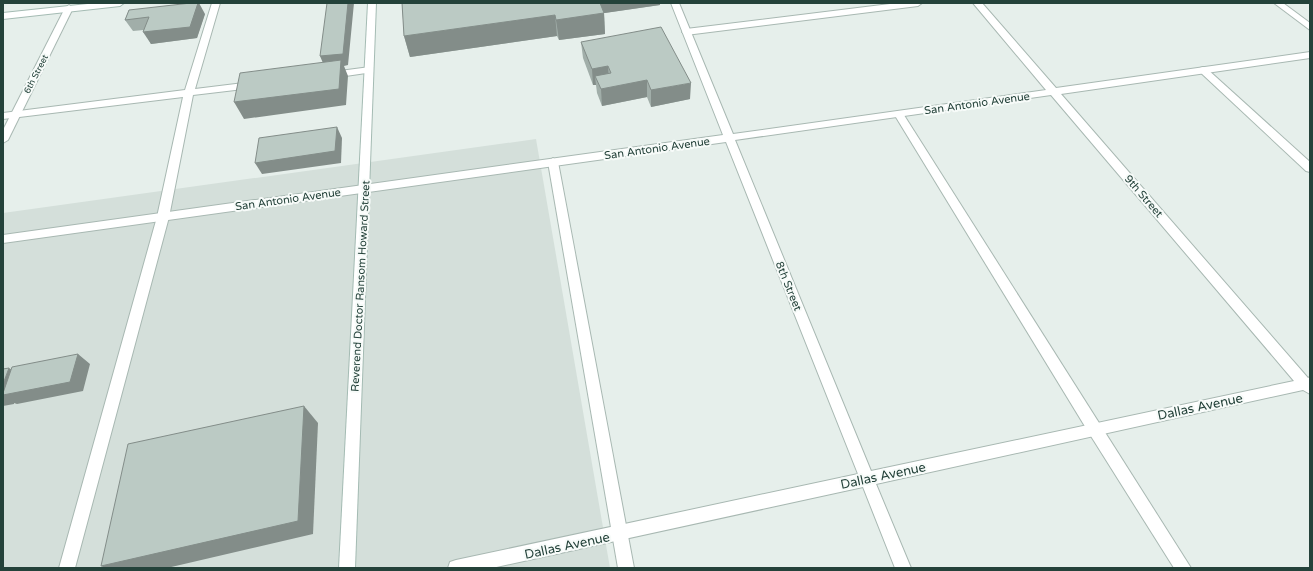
<svg xmlns="http://www.w3.org/2000/svg" width="1313" height="571" font-family="'Varela Round',sans-serif">
	<style>
		.built { fill: #d4dfda }
		.lines { fill: none; stroke-linecap: round; stroke-linejoin: round }
		.lane-casing { stroke: #a8b8b2; stroke-width: 2 }
		.street-casing { stroke: #a8b8b2; stroke-width: 2 }
		.secondary-casing { stroke: #a4bbb3; stroke-width: 2 }
		.lane { fill: #fff; fill-rule: evenodd }
		.street { fill: #fff; fill-rule: evenodd }
		.secondary { fill: #fff; fill-rule: evenodd }
		.wall { fill: #a1aea9 }
		.shaded-wall { fill: #838d89 }
		.building { fill: #bbcac4; stroke: #838d89 }
		.labels { text-anchor: middle; stroke-width: 4; stroke-linejoin: round; paint-order: stroke }
		.far-street-label { font-size: 9px; fill: #24423a; stroke: #f7fbf9 }
		.street-label { font-size: 11px; fill: #24423a; stroke: #f7fbf9 }
		.near-street-label { font-size: 13px; fill: #24423a; stroke: #f7fbf9 }
	</style>
	<rect width="100%" height="100%" fill="#e6efeb"/>
	<polygon class="built" points="536,139 610,568 3,568 3,213"/>
	<g class="lines">
		<g class="lane-casing">
			<g id="lane">
				<polygon points="212,3 220,3 195,89 252,82 257,85 252,88 193,95 169,217 75,568 59,568 157,217 183,97 3,119 3,113 185,90"/>
				<polygon points="898,3 922,3 918,6 686,35 682,32 686,29"/>
				<polygon points="370,67 373,68 373,72 332,78 327,75 332,72"/>
				<polygon points="1203,67 1206,68 1310,162 1310,172 1306,171 1200,72 1200,68"/>
				<polygon points="899,111 902,112 1191,568 1174,568 1089,433 894,114"/>
				<polygon points="553,158 558,162 634,568 618,568 548,162"/>
			</g>
		</g>
		<g class="street-casing">
			<g id="street">
				<path d="M671 3H679L733 134 1046 90 973 3H982L1056 88 1310 52V58L1061 94 1308 378 1310 377V394L1303 390 876 484 911 568H895L863 487 492 568H448L450 562 456 560 858 474 726 142 3 243V235L723 135ZM1051 95 1294 381 871 471 735 140Z"/>
				<polygon points="1274,3 1283,3 1310,23 1310,30"/>
				<polygon points="69,5 73,8 8,140 3,143 3,130 65,8"/>
			</g>
		</g>
		<g class="secondary-casing">
			<g id="secondary">
				<polygon points="97,3 124,3 120,6 3,19 3,13"/>
				<polygon points="368,3 376,3 355,568 339,568"/>
			</g>
		</g>
		<use href="#lane" class="lane"/>
		<use href="#street" class="street"/>
		<use href="#secondary" class="secondary"/>
	</g>
	<g class="wall">
		<polygon points="402,3 660,3 660,5 604,13 605,34 559,40 557,36 410,57 404,36"/>
		<polygon points="129,10 205,14 197,38 151,44 144,30 133,31 125,20"/>
		<polygon points="581,42 690,99 651,107 647,97 602,106 597,93 596,85 593,85 583,58"/>
	</g>
	<g class="shaded-wall">
		<polygon points="198,3 199,3 205,14 197,38 151,44 143,32"/>
		<polygon points="348,3 354,3 348,65 344,66 348,76 346,105 244,119 234,102 325,68 320,56"/>
		<polygon points="598,3 660,3 660,5 598,14"/>
		<polygon points="604,13 605,34 559,40 556,20"/>
		<polygon points="555,15 557,36 410,57 404,36"/>
		<polygon points="608,66 609,82 595,76 596,85 593,85 592,69"/>
		<polygon points="647,80 647,97 602,106 601,89"/>
		<polygon points="691,83 690,99 651,107 651,90"/>
		<polygon points="337,127 342,138 341,163 262,174 255,163"/>
		<polygon points="78,354 90,364 83,391 17,404 14,403 14,404 3,406 3,384 9,368 23,378"/>
		<polygon points="304,406 318,423 313,534 167,568 105,568 101,566"/>
	</g>
	<g class="building">
		<polygon points="191,3 198,3 190,27 143,32 149,17 125,20 129,10"/>
		<polygon points="327,3 348,3 343,54 320,56"/>
		<polygon points="402,3 600,3 604,13 556,20 555,15 404,36"/>
		<polygon points="661,27 691,83 651,90 647,80 601,89 595,76 611,73 608,66 592,69 581,42"/>
		<polygon points="341,60 339,89 234,102 240,73"/>
		<polygon points="337,127 335,151 255,163 259,138"/>
		<polygon points="78,354 70,382 3,395 3,393 12,367"/>
		<polygon points="9,368 3,384 3,369"/>
		<polygon points="304,406 298,521 101,566 128,444"/>
	</g>
	<g class="labels">
		<g class="far-street-label">
			<text transform="translate(36 74) rotate(-63)" y="3">6th Street</text>
		</g>
		<g class="street-label">
			<text transform="translate(977 103) rotate(-8)" y="4">San Antonio Avenue</text>
			<text transform="translate(657 148) rotate(-8)" y="4">San Antonio Avenue</text>
			<text transform="translate(1144 196) rotate(49)" y="4">9th Street</text>
			<text transform="translate(288 199) rotate(-8)" y="4">San Antonio Avenue</text>
			<text transform="translate(360 286) rotate(-87)" y="4">Reverend Doctor Ransom Howard Street</text>
			<text transform="translate(789 286) rotate(68)" y="4">8th Street</text>
		</g>
		<g class="near-street-label">
			<text transform="translate(1200 406) rotate(-12)" y="5">Dallas Avenue</text>
			<text transform="translate(883 475) rotate(-12)" y="5">Dallas Avenue</text>
			<text transform="translate(567 545) rotate(-12)" y="5">Dallas Avenue</text>
		</g>
	</g>
	<rect width="1313" height="571" fill="none" stroke="#24423a" stroke-width="8"/>
</svg>
